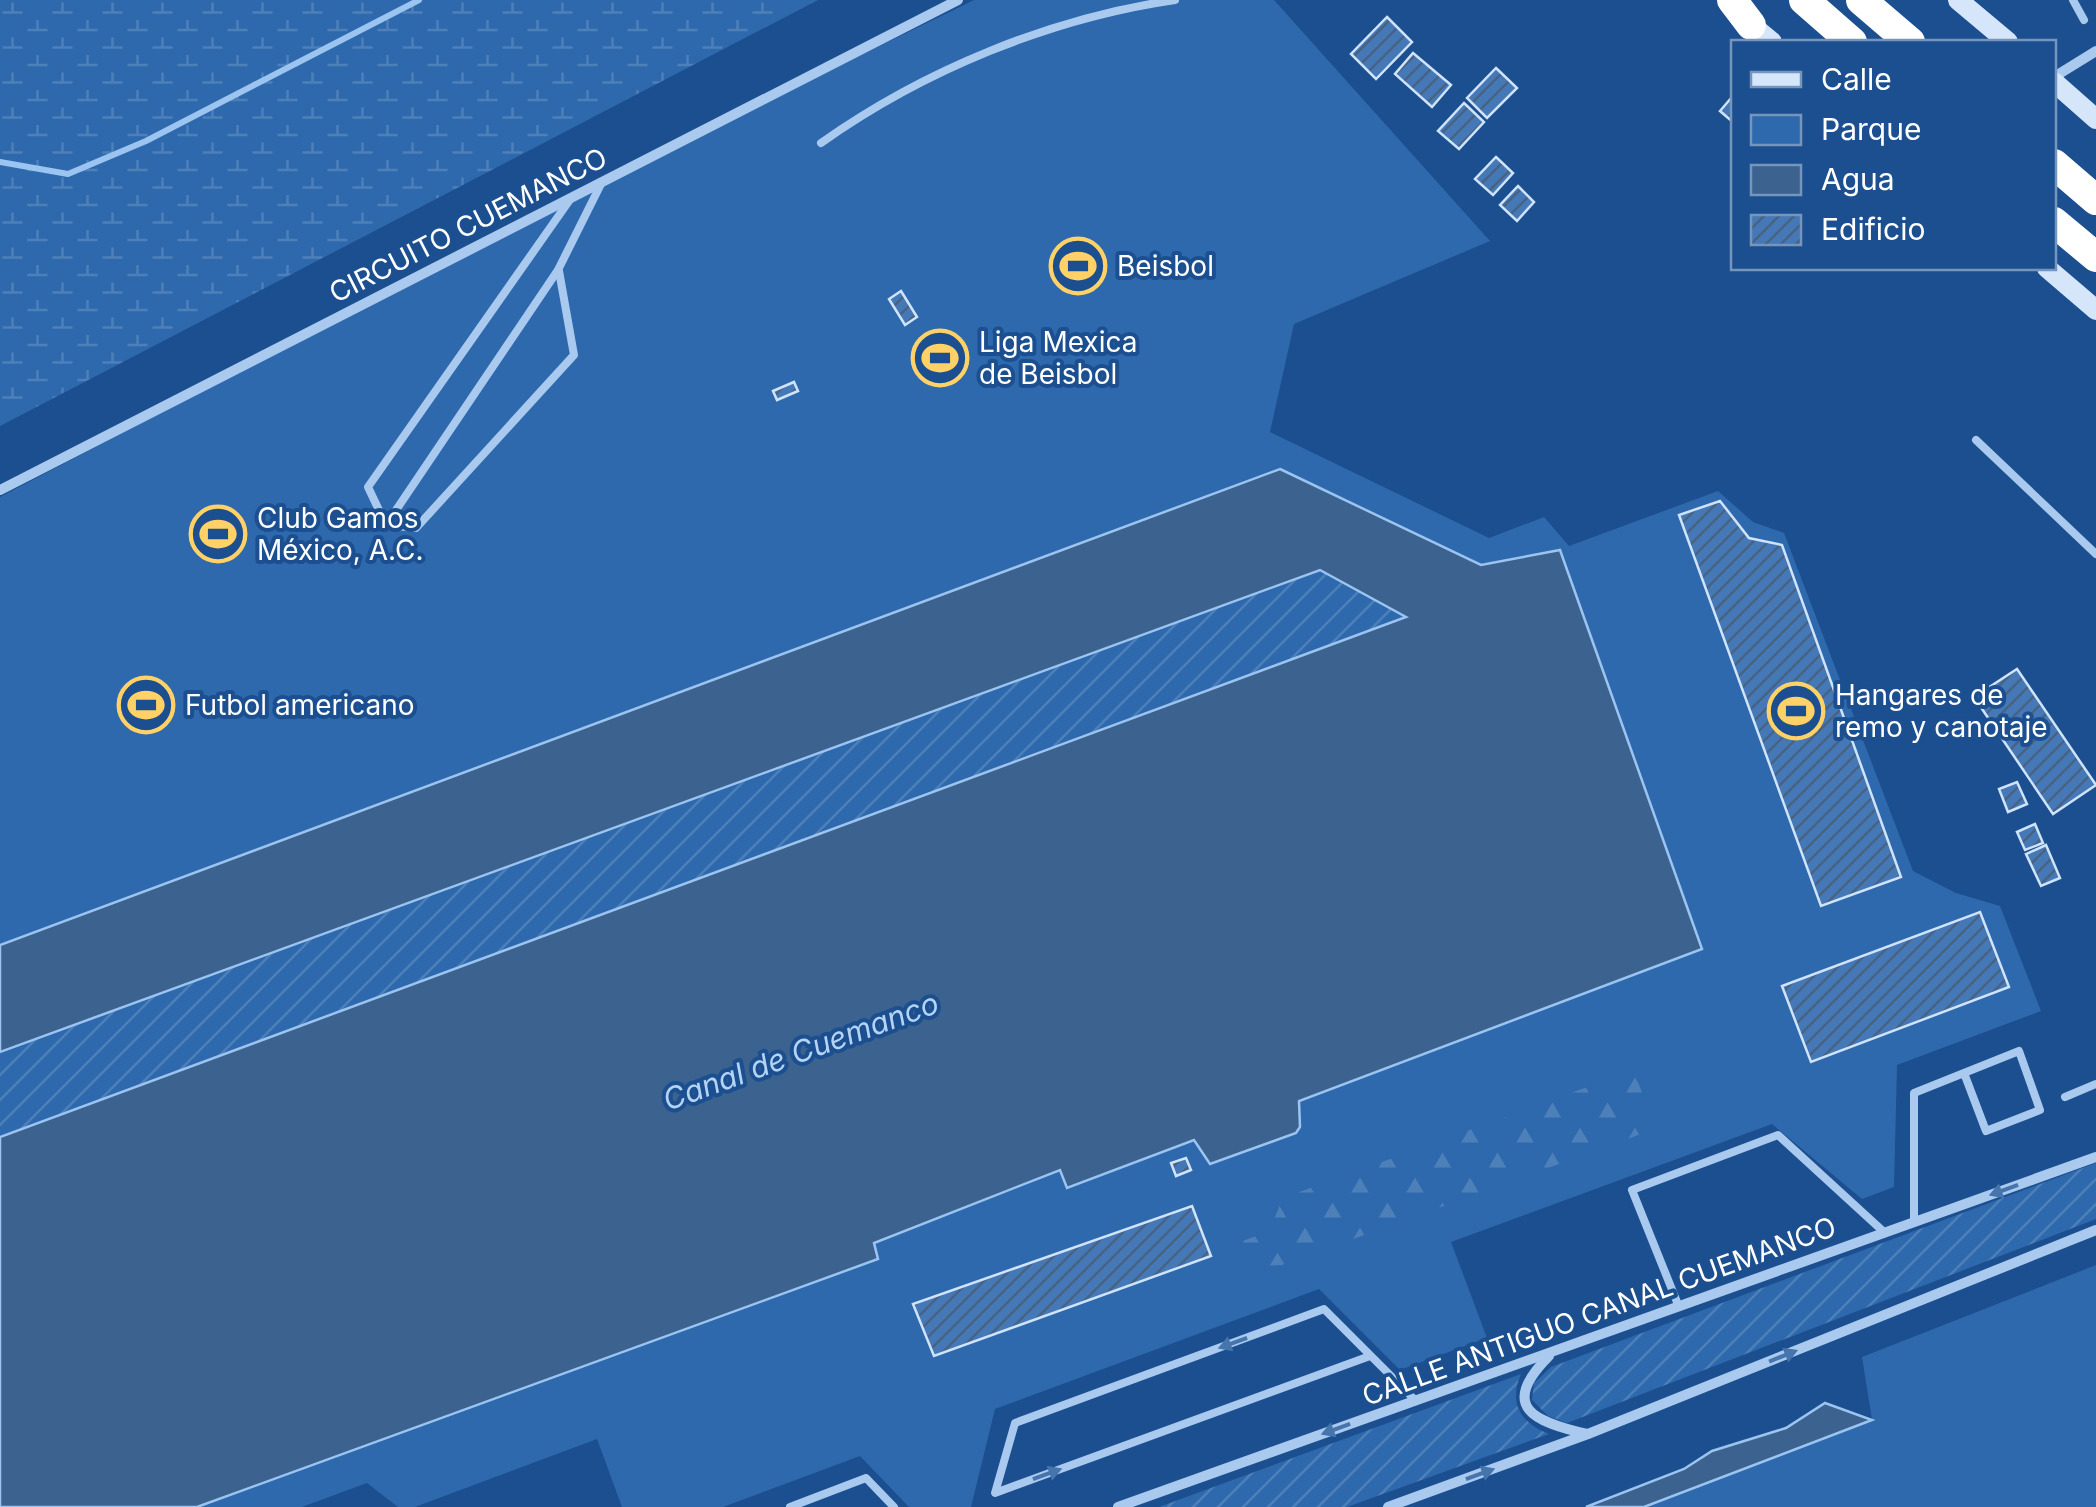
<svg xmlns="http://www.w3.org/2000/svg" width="2096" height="1507" font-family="Inter,sans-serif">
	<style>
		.green { fill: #2e69ad }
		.forest { fill: url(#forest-firs) }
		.wetland { fill: url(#wetland-marsh) }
		.garden { fill: url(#garden-furrows) }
		.water { fill: #3c6290; stroke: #9cc4f0; stroke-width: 2.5 }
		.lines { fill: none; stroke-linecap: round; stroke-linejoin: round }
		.stream { stroke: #9cc4f0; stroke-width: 6 }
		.building { fill: url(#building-hatch); stroke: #cfe3fa; stroke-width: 2.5 }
		.lane { stroke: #a9c9ee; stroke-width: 8 }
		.street { stroke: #a9c9ee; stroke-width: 10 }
		.secondary { stroke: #d6e6fa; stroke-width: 20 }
		.highway { stroke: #fff; stroke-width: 30 }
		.oneway { fill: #4674ac }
		.labels { text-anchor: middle; stroke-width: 8; stroke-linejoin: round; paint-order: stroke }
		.street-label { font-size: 28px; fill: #fff; stroke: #1b4f8f }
		.poi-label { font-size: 28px; fill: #fff; stroke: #1b4f8f; text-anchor: start }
		.water-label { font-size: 30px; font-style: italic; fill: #b5d3f5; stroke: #1b4f8f }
	</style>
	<defs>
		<pattern id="forest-firs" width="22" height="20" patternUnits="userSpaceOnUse" patternTransform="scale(2.5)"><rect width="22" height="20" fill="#2e69ad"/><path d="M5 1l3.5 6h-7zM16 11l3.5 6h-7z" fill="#4d80b9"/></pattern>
		<pattern id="wetland-marsh" width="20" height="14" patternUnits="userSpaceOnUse" patternTransform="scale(2.5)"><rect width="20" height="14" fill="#2e69ad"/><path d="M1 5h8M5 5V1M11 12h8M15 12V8" fill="none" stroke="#4d80b9"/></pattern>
		<pattern id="garden-furrows" width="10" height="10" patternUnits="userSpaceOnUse" patternTransform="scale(2.5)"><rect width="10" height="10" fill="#2e69ad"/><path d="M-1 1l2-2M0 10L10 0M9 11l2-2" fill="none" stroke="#4d80b9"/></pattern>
		<pattern id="building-hatch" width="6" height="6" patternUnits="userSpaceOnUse" patternTransform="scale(2.5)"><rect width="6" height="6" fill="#4478b7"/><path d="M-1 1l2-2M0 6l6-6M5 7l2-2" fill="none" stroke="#486282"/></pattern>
	</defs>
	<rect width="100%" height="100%" fill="#1b4f8f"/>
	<g class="green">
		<polygon points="974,0 1274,0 1490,241 1294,324 1270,432 1489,538 1544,517 1569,546 1718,491 1753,522 1784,533 1913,871 1956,893 2000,906 2041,1011 1897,1065 1894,1187 1862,1199 1772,1124 1451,1242 1487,1338 1400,1370 1319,1289 995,1409 971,1507 909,1507 860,1456 723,1507 622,1507 597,1439 415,1507 398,1507 367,1483 302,1507 0,1507 0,497 639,163"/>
		<polygon points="2096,1265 2096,1507 1644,1507 1872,1420 1862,1357"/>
	</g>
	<polygon class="forest" points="1634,1070 1655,1129 1282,1265 1253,1266 1243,1241 1269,1231 1283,1198"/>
	<polygon class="wetland" points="0,0 818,0 0,426"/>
	<g class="garden">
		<polygon points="1320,570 1407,617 0,1137 0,1052"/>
		<polygon points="2096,1163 2096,1219 1567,1423 1548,1416 1532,1400 1534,1383 1551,1367"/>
		<path d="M1521 1374C1508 1404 1521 1423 1549 1434L1347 1507H1159Z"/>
	</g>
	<g class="water">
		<polygon points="1280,469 1481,565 1560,550 1702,949 1299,1101 1300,1127 1296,1133 1210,1164 1194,1140 1067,1188 1060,1170 874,1243 878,1259 197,1507 0,1507 0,1137 1406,617 1320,570 0,1052 0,945"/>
		<polygon points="1825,1403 1872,1420 1644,1507 1586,1507 1684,1469 1712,1451 1786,1428"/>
	</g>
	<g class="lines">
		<polyline class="stream" points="0,162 68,174 146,141 419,0"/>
	</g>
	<g class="building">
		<polygon points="1387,17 1412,42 1376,79 1351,54"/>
		<polygon points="1413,53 1451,85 1432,107 1395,74"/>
		<polygon points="1496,68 1517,88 1487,118 1467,98"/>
		<polygon points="1732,97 1734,98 1734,123 1720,111"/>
		<polygon points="1464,103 1484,122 1459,149 1438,131"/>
		<polygon points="1496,157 1513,173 1493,195 1475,179"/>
		<polygon points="1518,186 1534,202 1517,221 1500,205"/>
		<polygon points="901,291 917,317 905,325 889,299"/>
		<polygon points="794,382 798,391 777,400 773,391"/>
		<polygon points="1720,501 1749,538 1782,545 1901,877 1821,906 1679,515"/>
		<polygon points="2017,669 2096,785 2053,814 1974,697"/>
		<polygon points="2017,782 2027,804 2008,812 1999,789"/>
		<polygon points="2035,824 2043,843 2025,850 2017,832"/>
		<polygon points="2046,845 2060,878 2041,886 2026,854"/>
		<polygon points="1980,912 2009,987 1811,1062 1782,986"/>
		<polygon points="1186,1158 1191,1170 1176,1176 1171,1163"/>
		<polygon points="1192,1206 1211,1256 934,1356 913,1304"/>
	</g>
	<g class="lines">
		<g class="lane">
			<polyline points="2073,0 2084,20"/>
			<path d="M821 143C924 70 1051 18 1175 0"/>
			<polyline points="1976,440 2096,554"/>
			<polyline points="386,525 558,270 602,182"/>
			<polyline points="386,525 368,487 569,201"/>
			<polyline points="386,525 416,528 574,355 559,271"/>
			<polyline points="2065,1097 2096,1084"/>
			<polyline points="1914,1222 1914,1093 2019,1051 2040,1110 1986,1131 1964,1073"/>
			<polyline points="1679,1307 1632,1190 1778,1135 1885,1233"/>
			<polyline points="1370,1356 995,1493 1015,1423 1324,1309 1416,1401"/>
			<polyline points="790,1507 866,1478 894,1507"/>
		</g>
		<g class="street">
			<polyline points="2054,77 2096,51"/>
			<polyline points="0,490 958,0"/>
			<path d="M1549 1356C1498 1407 1534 1422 1587 1434"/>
			<polyline points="1118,1507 2096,1157"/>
			<polyline points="1388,1507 1588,1434 2096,1230"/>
		</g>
		<g class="secondary">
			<polyline points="1958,0 2008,42"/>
			<polyline points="1743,18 1772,42"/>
			<polyline points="2054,82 2096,119"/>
			<polyline points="2047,268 2096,310"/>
		</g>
		<g class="highway">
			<polyline points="1732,0 1751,25"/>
			<polyline points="1804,0 1852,42"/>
			<polyline points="1861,0 1910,42"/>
			<polyline points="2054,164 2096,200"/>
			<polyline points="2054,222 2096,257"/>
		</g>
	</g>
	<defs><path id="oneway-solid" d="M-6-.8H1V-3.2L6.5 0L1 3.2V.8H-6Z" transform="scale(2.5)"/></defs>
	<g class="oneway">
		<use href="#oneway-solid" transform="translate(2004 1190) rotate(160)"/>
		<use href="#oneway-solid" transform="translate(1233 1343) rotate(160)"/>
		<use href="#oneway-solid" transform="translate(1783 1356) rotate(-22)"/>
		<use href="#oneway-solid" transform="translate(1336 1429) rotate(160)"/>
		<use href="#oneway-solid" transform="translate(1047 1474) rotate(-20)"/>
		<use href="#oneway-solid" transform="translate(1480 1474) rotate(-20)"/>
	</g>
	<defs>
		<g id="stadium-ring" transform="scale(2.875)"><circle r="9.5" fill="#1b4f8f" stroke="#ffd166" stroke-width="1.5"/><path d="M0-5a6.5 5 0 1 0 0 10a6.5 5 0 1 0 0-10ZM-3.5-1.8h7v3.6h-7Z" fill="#ffd166"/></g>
	</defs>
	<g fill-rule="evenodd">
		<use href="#stadium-ring" x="1078" y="266"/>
		<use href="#stadium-ring" x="940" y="358"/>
		<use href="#stadium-ring" x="218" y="534"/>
		<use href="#stadium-ring" x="146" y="705"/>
		<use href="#stadium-ring" x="1796" y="711"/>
	</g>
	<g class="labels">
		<g class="street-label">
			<text transform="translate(468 225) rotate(-27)" y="10">CIRCUITO CUEMANCO</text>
			<text transform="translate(1599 1311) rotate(-20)" y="10">CALLE ANTIGUO CANAL CUEMANCO</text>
		</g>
		<g class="poi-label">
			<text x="1117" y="276">Beisbol</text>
			<text x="979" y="352">Liga Mexica<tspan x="979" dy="32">de Beisbol</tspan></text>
			<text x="257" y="528">Club Gamos<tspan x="257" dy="32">México, A.C.</tspan></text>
			<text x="1835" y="705">Hangares de<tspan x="1835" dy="32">remo y canotaje</tspan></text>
			<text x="185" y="715">Futbol americano</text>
		</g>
		<g class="water-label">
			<text transform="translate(801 1052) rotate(-20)" y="10">Canal de Cuemanco</text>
		</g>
	</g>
	<rect x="1731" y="40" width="325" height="230" fill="#1b4f8f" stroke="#7695bc" stroke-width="2.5"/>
	<rect x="1751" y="72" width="50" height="15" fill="#d6e6fa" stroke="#7695bc" stroke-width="2.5"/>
	<text x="1821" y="90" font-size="30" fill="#ffffff">Calle</text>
	<rect x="1751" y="115" width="50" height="30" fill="#2e69ad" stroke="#7695bc" stroke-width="2.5"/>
	<text x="1821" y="140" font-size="30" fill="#ffffff">Parque</text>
	<rect x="1751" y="165" width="50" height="30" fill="#3c6290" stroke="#7695bc" stroke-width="2.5"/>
	<text x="1821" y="190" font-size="30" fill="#ffffff">Agua</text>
	<rect x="1751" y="215" width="50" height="30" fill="url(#building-hatch)" stroke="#7695bc" stroke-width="2.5"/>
	<text x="1821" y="240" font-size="30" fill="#ffffff">Edificio</text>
</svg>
